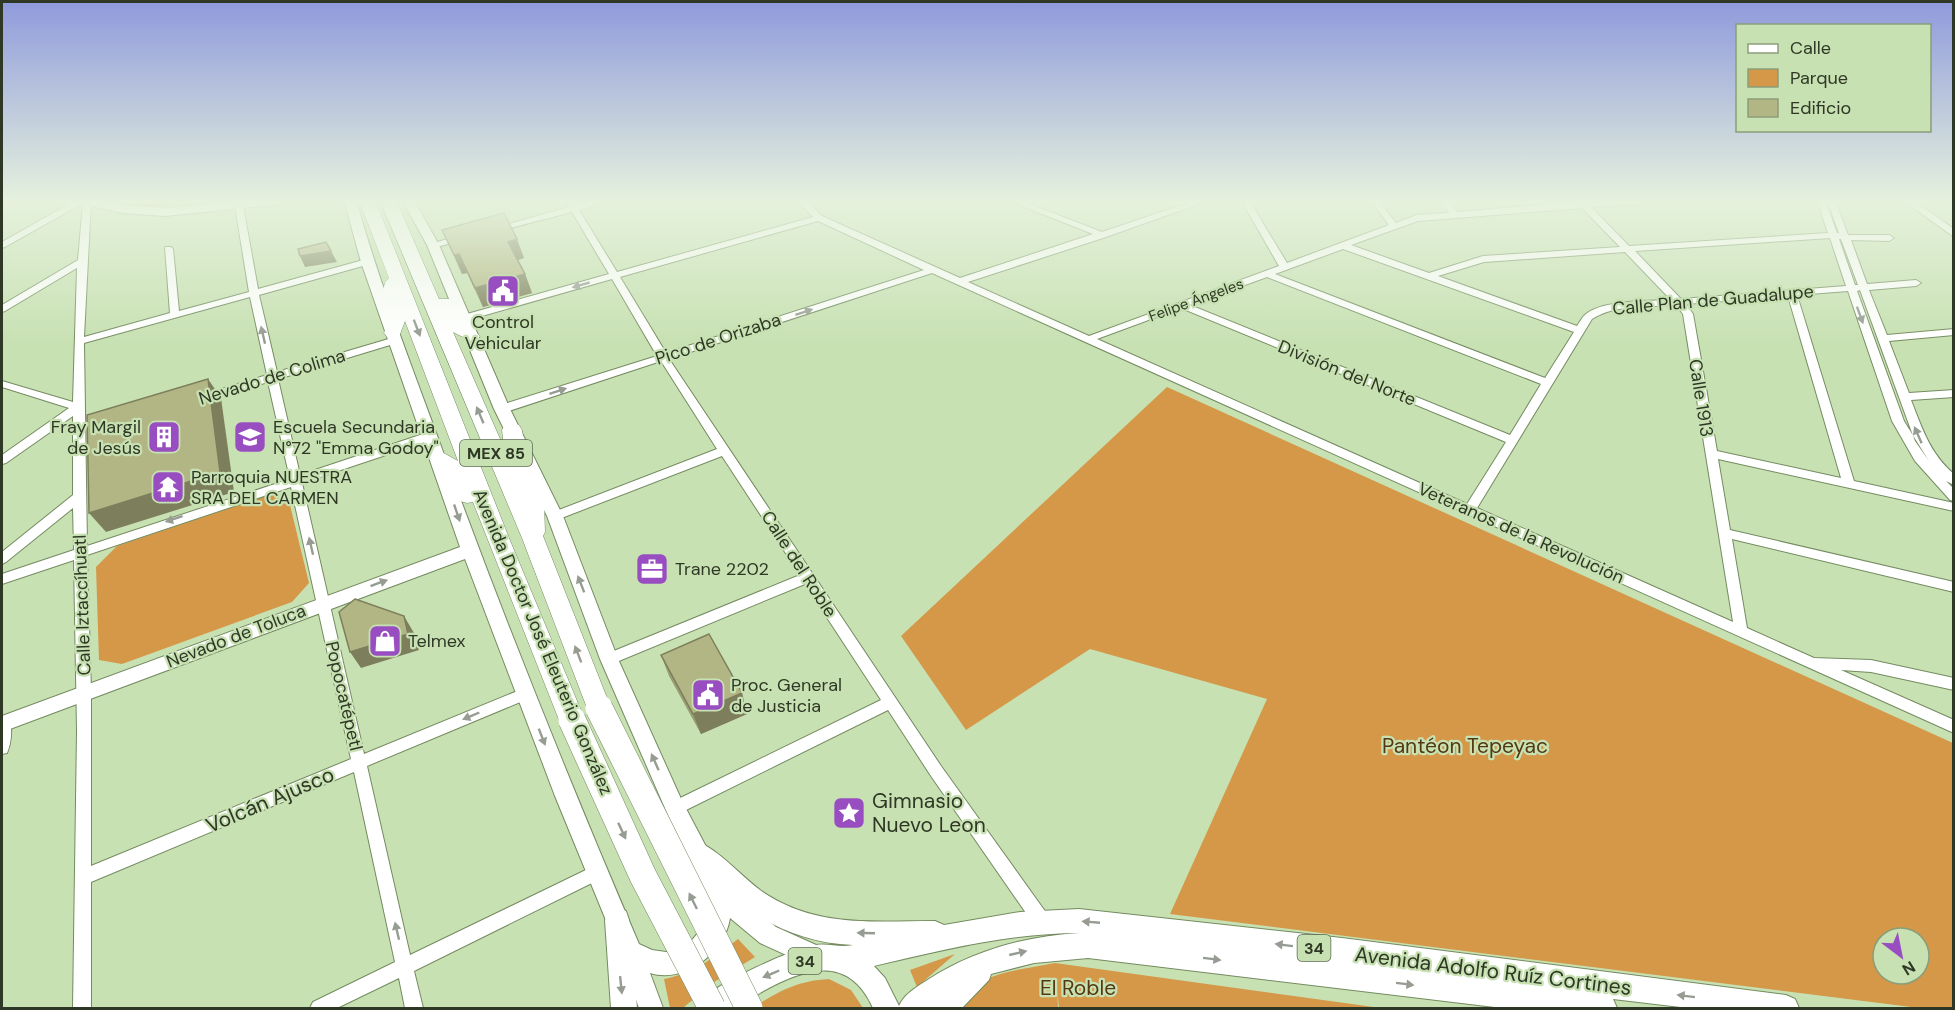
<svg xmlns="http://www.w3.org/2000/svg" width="1955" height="1010" font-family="'DM Sans',sans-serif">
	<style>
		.green { fill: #d49848; fill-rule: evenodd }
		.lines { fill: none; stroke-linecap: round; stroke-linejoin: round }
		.street-casing { stroke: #748b60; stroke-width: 2 }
		.secondary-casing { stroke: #748b60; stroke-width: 2 }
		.primary-casing { stroke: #748b60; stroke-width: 2 }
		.highway-casing { stroke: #748b60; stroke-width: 1 }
		.street { fill: #fff; fill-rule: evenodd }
		.secondary { fill: #fff; fill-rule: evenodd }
		.primary { fill: #fff; fill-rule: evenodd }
		.highway { fill: #fff; fill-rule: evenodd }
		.highway-bridge-casing { stroke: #748b60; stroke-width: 28; stroke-linecap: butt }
		.highway-bridge { stroke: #fff; stroke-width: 27 }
		.wall { fill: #999d72 }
		.shaded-wall { fill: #7d7f5c }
		.building { fill: #b2b684; stroke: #7d7f5c; stroke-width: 1.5 }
		.oneway { fill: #969c92 }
		.labels { text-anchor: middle; stroke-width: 4.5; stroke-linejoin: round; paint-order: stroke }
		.far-street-label { font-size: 15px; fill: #2e3825; stroke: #c8e1b3 }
		.shield { fill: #c8e1b3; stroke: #5c6b50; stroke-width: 1.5 }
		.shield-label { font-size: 16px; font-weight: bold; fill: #2e3825 }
		.street-label { font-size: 18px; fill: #2e3825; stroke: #c8e1b3 }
		.poi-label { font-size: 18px; fill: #2e3825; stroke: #c8e1b3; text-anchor: start }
		.near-park-label { font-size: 21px; fill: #543811; stroke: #c8e1b3 }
		.near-street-label { font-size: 21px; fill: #2e3825; stroke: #c8e1b3 }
		.near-poi-label { font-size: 21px; fill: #2e3825; stroke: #c8e1b3; text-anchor: start }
	</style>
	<rect width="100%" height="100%" fill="#c8e1b3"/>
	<g class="green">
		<polygon points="120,200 219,200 220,201 147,207"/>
		<path d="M1167 387 1953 743V1008H1919L1170 914 1267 699 1090 649 966 730 901 636ZM1883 938H1919V974H1883Z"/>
		<polygon points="271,494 288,497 309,583 292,602 122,664 99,660 96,567 117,546"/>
		<path d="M738 939 755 957 711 984 683 1008H670L664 979C692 974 715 957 738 939Z"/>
		<polygon points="955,954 917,987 910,970"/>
		<path d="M1055 963 1381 1008H1059L1057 990 1058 1008H949C982 971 1009 972 1055 963Z"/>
		<path d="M829 979 851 990 863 1008H752C780 991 796 981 829 979Z"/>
	</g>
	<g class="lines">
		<g class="street-casing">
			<g id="street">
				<polygon points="2,200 9,200 2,204"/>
				<path d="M76 200H89L91 202 84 337 170 313 165 247H171L173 249 179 311 249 292 235 206 236 204 243 206 258 289 367 259 372 262 370 264 259 295 277 372 392 338 396 337 401 340 400 342 278 379 300 475 426 433 430 432 436 436 434 439 302 483 364 754 520 690 525 688 530 690 532 694 530 698 367 766 410 955 590 868 596 865 602 868 604 873 602 878 414 971 423 1008H405L399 978 337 1008H310L313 1002 395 962 354 772 91 882V1008H73L77 731 74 560 2 584V574L74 550 73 508 6 562 2 564V552L73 495V416L6 463 2 464V455L69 408 2 387V381L73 402 77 268 5 311 2 312V305L78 260 83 203 5 247 2 248V242ZM250 297 267 375 199 396 198 398 203 402 268 382 290 479 87 546 84 343ZM291 487 351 759 91 866V691L87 555Z"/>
				<path d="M565 200H573L577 205 597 200H611L579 210 617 272 813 217 797 200H806L822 216 960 278 1093 234 1007 200H1019L1102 232 1197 200H1210L1106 237 968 282 1089 336 1279 266 1241 200H1249L1287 263 1389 225 1370 200H1378L1396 223 1417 215 1449 213 1440 200H1448L1457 212 1583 201 1658 200 1654 203 1591 207 1629 246 1828 233 1817 200H1825L1837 233H1839L1827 200H1835L1848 235H1889L1894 238 1889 241 1851 240 1867 284 1916 280 1921 283 1916 286 1869 290 1887 335 1954 329V335L1889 341 1909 393 1954 390V397L1911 400C1922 428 1930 454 1954 474V485L1946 481 1954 489V501L1950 500 1915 461 1892 421 1848 291 1797 295 1854 481 1954 503V511L1718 459 1730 530 1954 582V592L1732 539 1747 628 1814 658 1871 660 1954 678V690L1871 672 1841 670 1954 720V733L932 273 669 359 941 766 1047 914 1049 920 1047 926 1041 928 1035 926 931 776 888 710 680 813 675 815 670 813 667 808 670 803 881 700 805 584 614 663 609 665 604 663 602 659 604 655 800 575 722 456 559 519H551L549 516 551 513 717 449 661 361 506 412 502 413 497 409 498 406 657 356 612 279 468 320 464 321 459 318 460 316 609 274 572 212 495 232 491 229 569 207ZM1582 208 1620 247 1483 256 1429 273 1351 245 1418 221ZM818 221 924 270 666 353 620 277ZM1830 238 1846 286 1681 299 1635 251ZM1839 239H1841L1858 285H1855ZM1343 249 1574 332 1545 378 1275 274ZM1625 252 1671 300C1649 301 1603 300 1586 314 1582 317 1580 322 1577 326L1438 276 1484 262ZM1267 277 1541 384 1510 435 1190 305ZM1860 290 1915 441 1929 461 1904 421 1857 291ZM1788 296 1841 478 1717 451 1693 314 1686 304ZM1676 305 1683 314 1733 622 1477 508 1592 319C1615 304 1650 307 1676 305ZM1181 308 1506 442 1467 504 1097 339Z"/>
				<polygon points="1903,200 1913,200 1954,229 1954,237"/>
				<polygon points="460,235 463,236 463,240 433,248 428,245"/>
				<path d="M4 718 9 720C13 728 11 744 7 753L2 754V719Z"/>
			</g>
		</g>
		<g class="secondary-casing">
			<g id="secondary">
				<polygon points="76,200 98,200 123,205 165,208 249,200 290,200 284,204 165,216 123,213 78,203"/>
				<path d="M344 200H356C380 285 412 367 442 449 503 616 569 781 639 944L652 950 666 952 678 950 693 939 706 923 708 910 703 887 668 815 600 659 547 516 494 409 427 245 402 200H414L439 245 510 409 563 516 618 659 682 801 722 877 739 897 776 927 825 949 829 957 825 965 817 969 760 943 730 918C725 952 685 984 650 973L663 1008H639L619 952 555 796 465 559 2 732V716L460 547 361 262Z"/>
			</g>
		</g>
		<g class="primary-casing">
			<g id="primary">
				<path d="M698 842C719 850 741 876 760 890 814 928 872 921 935 921L944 925 1020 912 1079 909 1342 938 1786 995 1795 999 1799 1008H1689L1613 999 1617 1008H1503L1088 958 1034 963 991 974 989 980 962 1008H873C848 952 802 969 760 993 752 998 744 1004 736 1008 726 1010 710 1008 699 1008 700 1007 701 1001 702 1000 713 985 796 947 816 945 829 943 840 948 853 945 783 942 739 907 690 861L686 853 690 845ZM1080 933C1026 936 975 950 929 979 918 986 904 994 899 1006L885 978 874 966C942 950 1010 933 1080 933Z"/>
				<polygon points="617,908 626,911 629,920 637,1008 611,1008 605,920 608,911"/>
			</g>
		</g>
		<g class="highway-casing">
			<g id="highway">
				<path d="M359 200H375L511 543 585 720 581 728 572 731 563 728 559 720 473 502 467 503 460 501 449 477 428 457 431 452 438 450 458 461 405 321 399 337H387L384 333C392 316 375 290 389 278Z"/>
				<polygon points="380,200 396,200 439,299 451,299 462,321 480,336 477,340 471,341 453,332 504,448 502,430 505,425 512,423 519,425 522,430 526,460 544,503 545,532 543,536 611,708 608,715 599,719 590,715 587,708 522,538"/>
			</g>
		</g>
		<use href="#street" class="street"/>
		<use href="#secondary" class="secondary"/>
		<use href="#primary" class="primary"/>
		<use href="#highway" class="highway"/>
		<g class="highway-bridge-casing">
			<g id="highway-bridge">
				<polyline points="599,708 749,1008"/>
				<polyline points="572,720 643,876 712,1008"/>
			</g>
		</g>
		<use href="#highway-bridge" class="highway-bridge"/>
	</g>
	<g class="wall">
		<polygon points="442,230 524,258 518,260 525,274 532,293 483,307 467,273 462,274"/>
		<polygon points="661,655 742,693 747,714 701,734 669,676"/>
	</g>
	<g class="shaded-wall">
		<polygon points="428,200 449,200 430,205"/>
		<polygon points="517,239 524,258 515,261 508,242"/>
		<polygon points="331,251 337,262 305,267 300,256"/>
		<polygon points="459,254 467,273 462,274 454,255"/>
		<polygon points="525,274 532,293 483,307 475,288"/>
		<polygon points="208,379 221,398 234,492 106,532 89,513"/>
		<polygon points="404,616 414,633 419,650 361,668 350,652"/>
		<polygon points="742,693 747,714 701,734 693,714"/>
	</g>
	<g class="building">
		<polygon points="504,213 517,239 508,242 525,274 475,288 459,254 454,255 442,230"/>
		<polygon points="326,242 331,251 300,256 298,249"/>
		<polygon points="208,379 220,472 89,513 87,415"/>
		<polygon points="355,599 404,616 408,634 350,652 339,612"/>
		<polygon points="709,634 742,693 693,714 661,655"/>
	</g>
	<defs><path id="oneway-solid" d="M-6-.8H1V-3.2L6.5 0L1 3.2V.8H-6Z" transform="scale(1.5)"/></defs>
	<g class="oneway">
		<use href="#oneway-solid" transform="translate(581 285) rotate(164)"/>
		<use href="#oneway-solid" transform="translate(804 312) rotate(-18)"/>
		<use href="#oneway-solid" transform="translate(1860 315) rotate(70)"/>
		<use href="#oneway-solid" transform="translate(417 328) rotate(69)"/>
		<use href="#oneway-solid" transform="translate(263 335) rotate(-103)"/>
		<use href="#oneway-solid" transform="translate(558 391) rotate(-18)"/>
		<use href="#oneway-solid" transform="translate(480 415) rotate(-113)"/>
		<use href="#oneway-solid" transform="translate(1918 435) rotate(-114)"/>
		<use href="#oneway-solid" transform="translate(457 513) rotate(71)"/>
		<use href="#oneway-solid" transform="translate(174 519) rotate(162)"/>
		<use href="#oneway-solid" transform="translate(311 546) rotate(-103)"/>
		<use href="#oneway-solid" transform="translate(379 583) rotate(-20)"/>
		<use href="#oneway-solid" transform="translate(581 584) rotate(-111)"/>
		<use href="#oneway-solid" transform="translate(578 654) rotate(-111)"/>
		<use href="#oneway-solid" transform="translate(471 716) rotate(157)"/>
		<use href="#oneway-solid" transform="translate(542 737) rotate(69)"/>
		<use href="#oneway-solid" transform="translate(655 762) rotate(-114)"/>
		<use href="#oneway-solid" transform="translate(622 831) rotate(65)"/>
		<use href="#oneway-solid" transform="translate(693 901) rotate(-116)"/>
		<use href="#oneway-solid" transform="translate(1091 922) rotate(-175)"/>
		<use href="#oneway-solid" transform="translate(397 931) rotate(-103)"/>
		<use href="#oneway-solid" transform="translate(866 933) rotate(-178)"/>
		<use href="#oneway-solid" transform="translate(1284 945) rotate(-173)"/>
		<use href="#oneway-solid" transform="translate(1018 953) rotate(-13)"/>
		<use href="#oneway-solid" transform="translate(1212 959) rotate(7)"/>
		<use href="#oneway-solid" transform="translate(771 974) rotate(157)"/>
		<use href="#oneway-solid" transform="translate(1405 984) rotate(7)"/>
		<use href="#oneway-solid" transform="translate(621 985) rotate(84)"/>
		<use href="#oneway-solid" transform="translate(1686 996) rotate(-173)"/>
	</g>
	<linearGradient id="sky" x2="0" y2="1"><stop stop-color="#8f9adc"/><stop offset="0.59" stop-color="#e6f2dd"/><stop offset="1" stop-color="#e6f2dd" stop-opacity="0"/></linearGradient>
	<rect width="1955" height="341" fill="url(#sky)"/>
	<defs>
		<g id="civic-square" transform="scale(1.725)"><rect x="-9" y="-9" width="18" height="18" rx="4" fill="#984ec1" stroke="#c8e1b3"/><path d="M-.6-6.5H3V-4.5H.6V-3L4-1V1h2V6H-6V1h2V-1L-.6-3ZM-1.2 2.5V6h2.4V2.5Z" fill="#fff"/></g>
		<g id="building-square" transform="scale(1.725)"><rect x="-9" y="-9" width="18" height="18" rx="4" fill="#984ec1" stroke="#c8e1b3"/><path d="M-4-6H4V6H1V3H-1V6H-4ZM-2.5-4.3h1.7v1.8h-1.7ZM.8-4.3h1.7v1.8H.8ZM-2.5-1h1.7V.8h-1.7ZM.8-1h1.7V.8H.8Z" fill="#fff"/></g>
		<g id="school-square" transform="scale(1.725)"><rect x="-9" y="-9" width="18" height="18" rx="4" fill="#984ec1" stroke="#c8e1b3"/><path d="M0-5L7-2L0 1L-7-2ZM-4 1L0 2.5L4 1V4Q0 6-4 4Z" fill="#fff"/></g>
		<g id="temple-square" transform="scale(1.725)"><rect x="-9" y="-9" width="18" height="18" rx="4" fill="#984ec1" stroke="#c8e1b3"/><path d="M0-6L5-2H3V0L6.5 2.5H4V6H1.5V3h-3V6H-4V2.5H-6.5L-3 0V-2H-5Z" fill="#fff"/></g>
		<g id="office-square" transform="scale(1.725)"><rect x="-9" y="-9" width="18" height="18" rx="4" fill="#984ec1" stroke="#c8e1b3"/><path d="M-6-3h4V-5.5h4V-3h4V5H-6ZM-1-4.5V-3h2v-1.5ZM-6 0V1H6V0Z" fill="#fff"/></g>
		<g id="shop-square" transform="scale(1.725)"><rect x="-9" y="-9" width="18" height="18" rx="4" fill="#984ec1" stroke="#c8e1b3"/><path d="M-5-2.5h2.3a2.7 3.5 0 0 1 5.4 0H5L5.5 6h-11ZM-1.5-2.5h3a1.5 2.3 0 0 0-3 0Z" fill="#fff"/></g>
		<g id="sight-square" transform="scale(1.725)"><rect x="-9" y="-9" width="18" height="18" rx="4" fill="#984ec1" stroke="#c8e1b3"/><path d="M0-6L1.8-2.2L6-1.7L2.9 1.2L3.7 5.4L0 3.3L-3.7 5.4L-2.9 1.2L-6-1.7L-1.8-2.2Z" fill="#fff"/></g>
	</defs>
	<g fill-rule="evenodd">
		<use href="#civic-square" x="503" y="291"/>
		<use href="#building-square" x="164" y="437"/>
		<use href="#school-square" x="250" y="437"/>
		<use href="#temple-square" x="168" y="487"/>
		<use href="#office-square" x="652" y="569"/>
		<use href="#shop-square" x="385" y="641"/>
		<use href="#civic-square" x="708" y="695"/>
		<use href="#sight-square" x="849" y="813"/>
	</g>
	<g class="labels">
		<g class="far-street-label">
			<text transform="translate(1196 300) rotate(-20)" y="5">Felipe Ángeles</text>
		</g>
		<g class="shield">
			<rect x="460" y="440" width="72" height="26" rx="4.5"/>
			<rect x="1297.5" y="935" width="33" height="26" rx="4.5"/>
			<rect x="788.5" y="948" width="33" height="26" rx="4.5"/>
		</g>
		<g class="shield-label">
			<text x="496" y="459">MEX 85</text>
			<text x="1314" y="954">34</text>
			<text x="805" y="967">34</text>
		</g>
		<g class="street-label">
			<text transform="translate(1713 300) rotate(-5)" y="6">Calle Plan de Guadalupe</text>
			<text transform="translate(718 339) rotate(-18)" y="6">Pico de Orizaba</text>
			<text transform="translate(1347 373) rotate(22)" y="6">División del Norte</text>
			<text transform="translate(272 377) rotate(-17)" y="6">Nevado de Colima</text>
			<text transform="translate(1701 398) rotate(81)" y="6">Calle 1913</text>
			<text transform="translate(1521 533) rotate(24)" y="6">Veteranos de la Revolución</text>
			<text transform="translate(799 564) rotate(57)" y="6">Calle del Roble</text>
			<text transform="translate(82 605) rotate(-92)" y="6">Calle Iztaccíhuatl</text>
			<text transform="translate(236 636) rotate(-21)" y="6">Nevado de Toluca</text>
			<text transform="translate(543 642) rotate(67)" y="6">Avenida Doctor José Eleuterio González</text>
			<text transform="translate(344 696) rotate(77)" y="6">Popocatépetl</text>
		</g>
		<g class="poi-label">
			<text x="503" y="328" text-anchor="middle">Control<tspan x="503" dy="21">Vehicular</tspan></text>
			<text x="141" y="433" text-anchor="end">Fray Margil<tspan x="141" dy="21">de Jesús</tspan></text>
			<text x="273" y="433">Escuela Secundaria<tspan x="273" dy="21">N°72 "Emma Godoy"</tspan></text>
			<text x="191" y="483">Parroquia NUESTRA<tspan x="191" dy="21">SRA DEL CARMEN</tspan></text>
			<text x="675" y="575">Trane 2202</text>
			<text x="408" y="647">Telmex</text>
			<text x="731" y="691">Proc. General<tspan x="731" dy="21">de Justicia</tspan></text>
		</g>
		<g class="near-park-label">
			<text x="1465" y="753">Pantéon Tepeyac</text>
			<text x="1078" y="995">El Roble</text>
		</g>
		<g class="near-street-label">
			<text transform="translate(270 800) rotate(-23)" y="7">Volcán Ajusco</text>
			<text transform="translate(1493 971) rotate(7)" y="7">Avenida Adolfo Ruíz Cortines</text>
		</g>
		<g class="near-poi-label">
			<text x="872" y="808">Gimnasio<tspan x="872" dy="24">Nuevo Leon</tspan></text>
		</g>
	</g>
	<rect width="1955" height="1010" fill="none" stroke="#2e3825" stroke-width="6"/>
	<rect x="1736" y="24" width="195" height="108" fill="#c8e1b3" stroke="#8a9d7a" stroke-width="1.5"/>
	<rect x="1748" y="44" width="30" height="9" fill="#ffffff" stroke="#8a9d7a" stroke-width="1.5"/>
	<text x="1790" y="54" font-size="18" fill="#2e3825">Calle</text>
	<rect x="1748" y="69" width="30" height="18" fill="#d49848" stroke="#8a9d7a" stroke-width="1.5"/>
	<text x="1790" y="84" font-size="18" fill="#2e3825">Parque</text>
	<rect x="1748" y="99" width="30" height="18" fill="#b2b684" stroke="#8a9d7a" stroke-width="1.5"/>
	<text x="1790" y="114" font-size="18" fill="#2e3825">Edificio</text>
	<g transform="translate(1901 956) rotate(148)"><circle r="28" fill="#c8e1b3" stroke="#8a9d7a" stroke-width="1.5"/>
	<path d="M0-4.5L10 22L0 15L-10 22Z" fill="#984ec1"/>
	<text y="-9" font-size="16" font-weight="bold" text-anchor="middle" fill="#2e3825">N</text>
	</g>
</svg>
